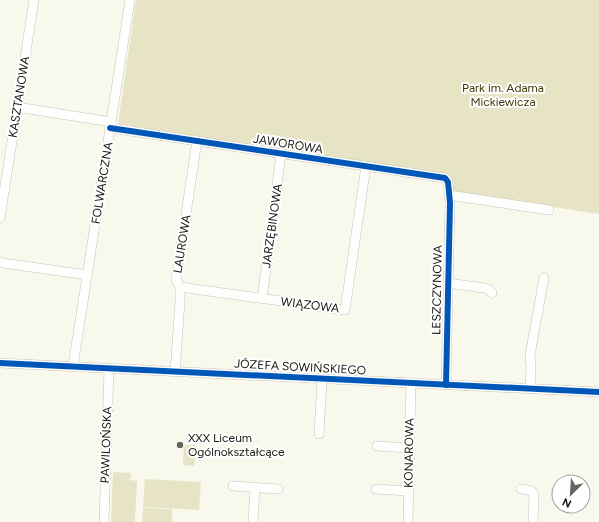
<svg xmlns="http://www.w3.org/2000/svg" width="599" height="522" font-family="Figtree,sans-serif">
	<style>
		.green { fill: #e7e4c6 }
		.lines { fill: none; stroke-linecap: round; stroke-linejoin: round }
		.minor-casing { stroke: #c4c3ba; stroke-width: 10 }
		.minor { stroke: #fefefc; stroke-width: 9 }
		.cycleway-casing { stroke: #fff; stroke-width: 8 }
		.cycleway { stroke: #0057b8; stroke-width: 6 }
		.poi-dot { fill: #67665e; stroke: #fff; stroke-width: 1.5 }
		.labels { text-anchor: middle; stroke-width: 4; stroke-linejoin: round; paint-order: stroke }
		.park-label { font-size: 12px; fill: #413a05; stroke: #fff }
		.street-label { font-size: 12px; fill: #191811; stroke: #fff }
		.poi-label { font-size: 12px; fill: #191811; stroke: #fff; text-anchor: start }
	</style>
	<rect width="100%" height="100%" fill="#f9f8ed"/>
	<g class="green">
		<polygon points="136,0 599,0 599,214 553,207 452,194 450,176 118,124"/>
		<polygon points="184,445 196,445 194,466 183,465"/>
		<polygon points="113,472 131,473 130,480 137,481 135,522 111,522"/>
		<polygon points="145,479 201,482 199,510 143,507"/>
		<polygon points="143,508 172,509 172,522 142,522"/>
	</g>
	<g class="lines">
		<g class="minor-casing">
			<g id="minor">
				<polyline points="17,107 111,122"/>
				<polyline points="110,128 445,178 448,182 450,203 446,385"/>
				<polyline points="449,195 549,210"/>
				<polyline points="0,218 34,0"/>
				<polyline points="0,262 3,263 87,275"/>
				<polyline points="448,283 484,288 488,289 492,293"/>
				<polyline points="180,287 345,310 366,166"/>
				<polyline points="262,299 281,154"/>
				<polyline points="0,363 599,392"/>
				<polyline points="73,366 130,0"/>
				<polyline points="175,372 180,302 180,287 176,280 197,141"/>
				<polyline points="530,389 531,368 530,355 544,278"/>
				<polyline points="319,434 322,379"/>
				<polyline points="377,446 410,448"/>
				<polyline points="233,486 278,489"/>
				<polyline points="376,489 408,491"/>
				<path d="M521 489C527 490 531 489 534 494L533 522"/>
				<polyline points="104,522 109,368"/>
				<polyline points="253,522 255,488"/>
				<polyline points="408,522 411,383"/>
			</g>
		</g>
		<use href="#minor" class="minor"/>
		<g class="cycleway-casing">
			<g id="cycleway">
				<polyline points="110,128 445,178 448,182 450,203 446,385"/>
				<polyline points="0,363 599,392"/>
			</g>
		</g>
		<use href="#cycleway" class="cycleway"/>
	</g>
	<circle class="poi-dot" cx="180" cy="445" r="4"/>
	<g class="labels">
		<g class="park-label">
			<text x="503" y="92">Park im. Adama<tspan x="503" dy="14">Mickiewicza</tspan></text>
		</g>
		<g class="street-label">
			<text transform="translate(19 97) rotate(-81)" y="4">KASZTANOWA</text>
			<text transform="translate(288 144) rotate(9)" y="4">JAWOROWA</text>
			<text transform="translate(102 183) rotate(-81)" y="4">FOLWARCZNA</text>
			<text transform="translate(272 226) rotate(-82)" y="4">JARZĘBINOWA</text>
			<text transform="translate(182 244) rotate(-81)" y="4">LAUROWA</text>
			<text transform="translate(437 290) rotate(-89)" y="4">LESZCZYNOWA</text>
			<text transform="translate(310 305) rotate(7)" y="4">WIĄZOWA</text>
			<text transform="translate(300 367) rotate(3)" y="4">JÓZEFA SOWIŃSKIEGO</text>
			<text transform="translate(106 445) rotate(-88)" y="4">PAWILOŃSKA</text>
			<text transform="translate(409 453) rotate(-89)" y="4">KONAROWA</text>
		</g>
		<g class="poi-label">
			<text x="188" y="442">XXX Liceum<tspan x="188" dy="14">Ogólnokształcące</tspan></text>
		</g>
	</g>
	<g transform="translate(571 494) rotate(205)"><circle r="19" fill="#ffffff" stroke="#a3a3a0"/>
	<path d="M0-3L7 15L0 10L-7 15Z" fill="#67665e"/>
	<text y="-6" font-size="11" font-weight="bold" text-anchor="middle" fill="#191811">N</text>
	</g>
</svg>
